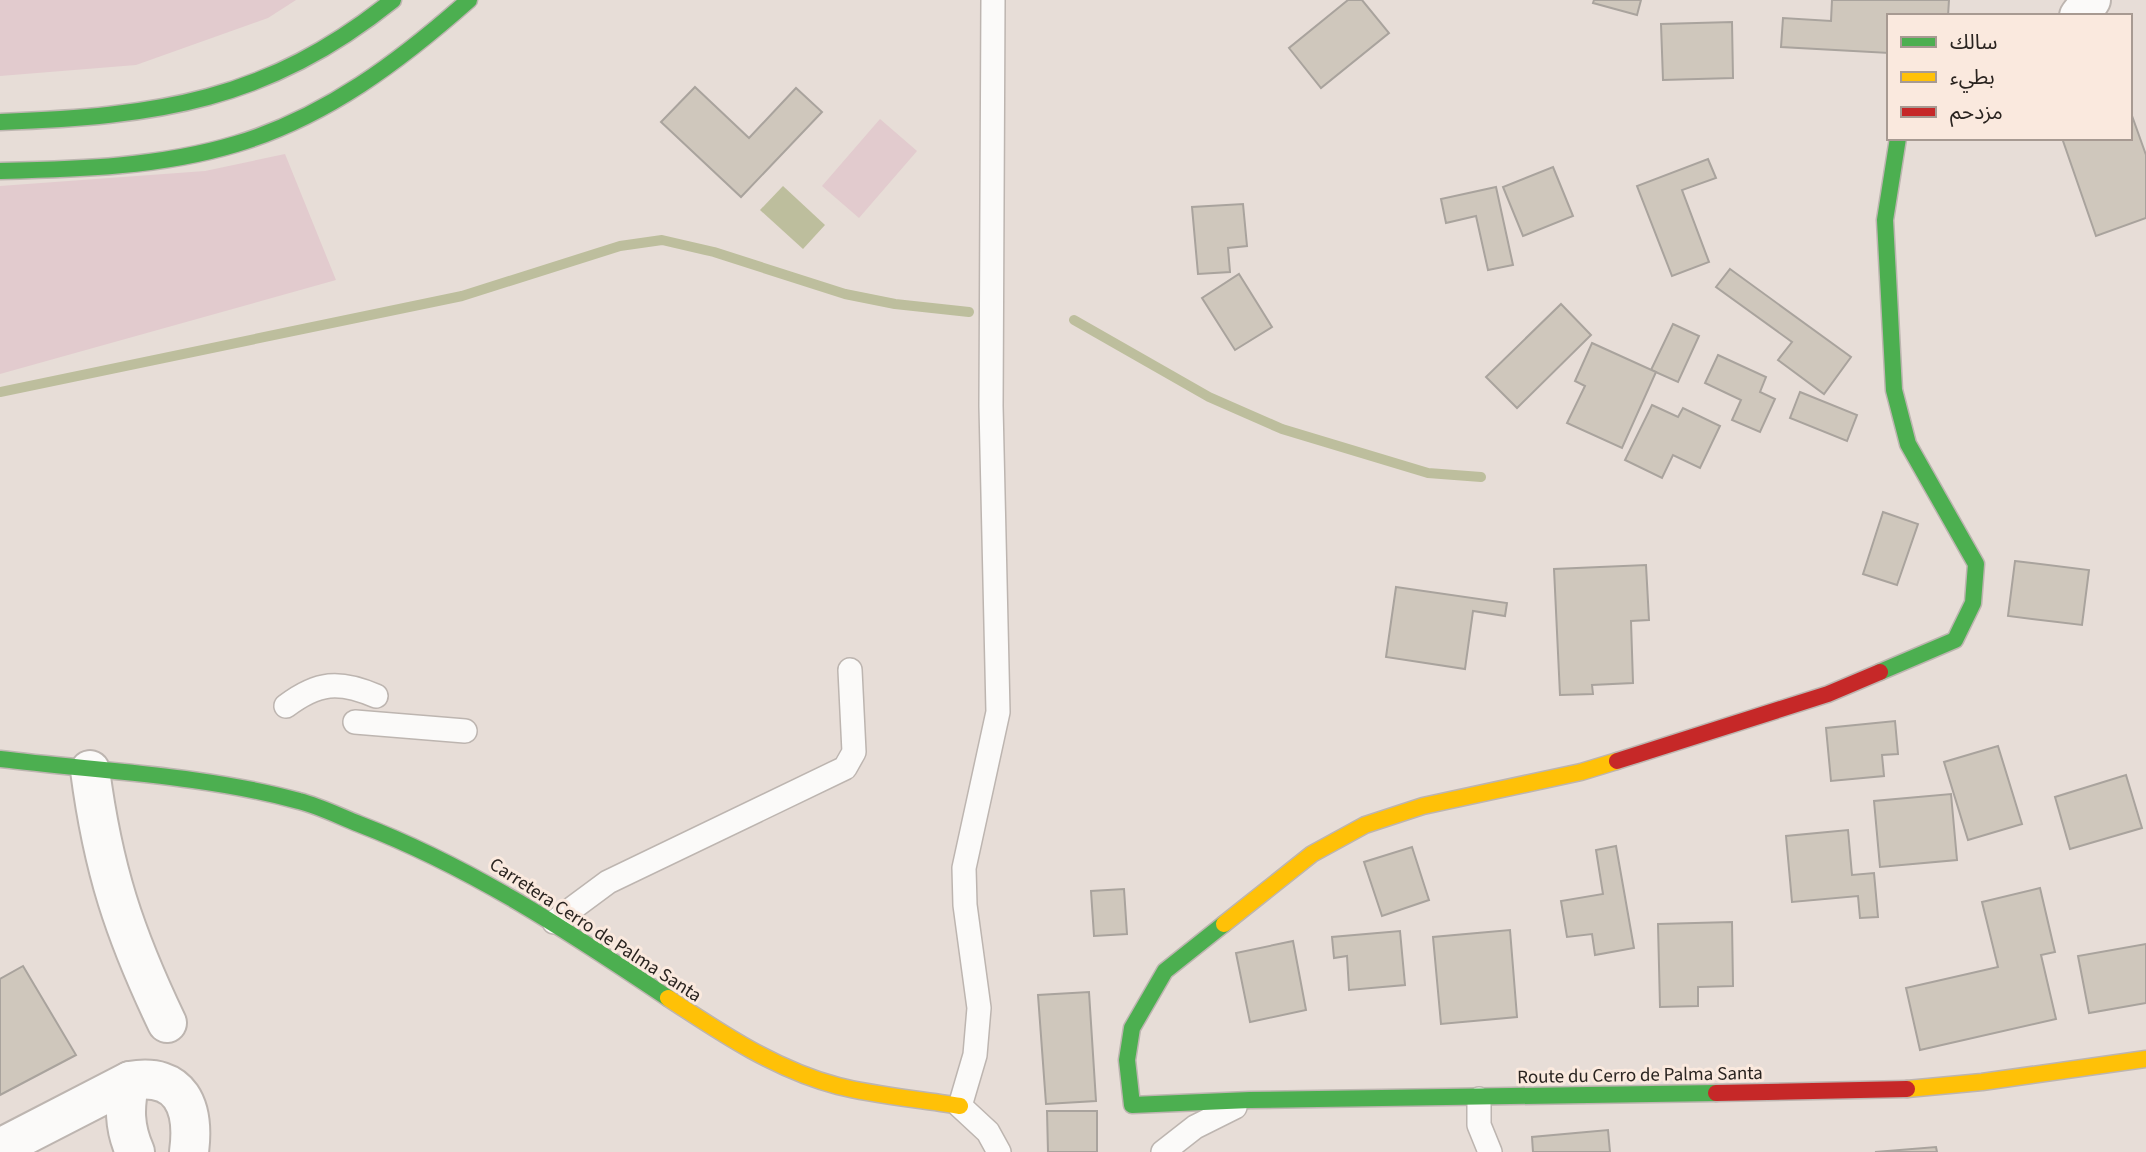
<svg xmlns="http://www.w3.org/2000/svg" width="2146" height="1152" font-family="'Source Sans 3','Noto Sans Arabic',sans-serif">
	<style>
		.green { fill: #e2cbce }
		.water { fill: #bdbe9d }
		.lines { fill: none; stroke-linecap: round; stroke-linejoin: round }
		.stream { stroke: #bdbe9d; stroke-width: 10 }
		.building { fill: #cfc7bc; stroke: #a9a39d; stroke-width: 2 }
		.lane-casing { stroke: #bdb5b0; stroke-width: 26 }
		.street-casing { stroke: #bdb5b0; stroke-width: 42 }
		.fast-casing { stroke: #bdb5b0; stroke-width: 19 }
		.slow-casing { stroke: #bdb5b0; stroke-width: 19 }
		.jam-casing { stroke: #bdb5b0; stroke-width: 19 }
		.lane { stroke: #fbfaf9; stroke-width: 23 }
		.street { stroke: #fbfaf9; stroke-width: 38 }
		.fast { stroke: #4caf50; stroke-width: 16 }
		.slow { stroke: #ffc107; stroke-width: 16 }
		.jam { stroke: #c62828; stroke-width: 16 }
		.labels { text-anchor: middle; stroke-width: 6; stroke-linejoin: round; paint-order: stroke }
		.street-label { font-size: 19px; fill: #2a2420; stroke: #fae9de }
	</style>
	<rect width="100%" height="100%" fill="#e7ddd7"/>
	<g class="green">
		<polygon points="0,0 296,0 268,18 136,65 0,76"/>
		<polygon points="880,119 917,151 859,218 822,186"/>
		<polygon points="285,154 336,280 0,374 0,186 205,171"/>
	</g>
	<polygon class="water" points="783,186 825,225 803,249 760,210"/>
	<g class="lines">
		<g class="stream">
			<polyline points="1074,320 1209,397 1282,429 1428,473 1481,477"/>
			<polyline points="0,392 462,296 620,246 662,240 714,252 845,294 895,304 969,312"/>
		</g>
	</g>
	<g class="building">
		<polygon points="1348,0 1362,0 1389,33 1321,88 1289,48"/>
		<polygon points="1594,0 1641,0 1637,15 1593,3"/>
		<polygon points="1832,0 1949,0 1948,16 1889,16 1889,53 1781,47 1783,18 1831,21"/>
		<polygon points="1732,22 1733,78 1663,80 1661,24"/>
		<polygon points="695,87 749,138 796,88 822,112 741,197 661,122"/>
		<polygon points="2131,113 2146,155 2146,218 2096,236 2062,138 2130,138"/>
		<polygon points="1708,159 1716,178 1682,190 1709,262 1672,276 1637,186"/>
		<polygon points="1553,167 1573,216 1523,236 1503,187"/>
		<polygon points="1496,187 1513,265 1488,270 1476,216 1446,223 1441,199"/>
		<polygon points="1243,204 1247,246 1228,248 1230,272 1198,274 1192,207"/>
		<polygon points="1730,269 1851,357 1824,394 1778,360 1792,342 1716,287"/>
		<polygon points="1239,274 1272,327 1235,350 1202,298"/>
		<polygon points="1561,304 1591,335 1517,408 1486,377"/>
		<polygon points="1673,324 1699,336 1678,382 1651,370"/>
		<polygon points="1592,343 1656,372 1622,448 1567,423 1585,386 1575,381"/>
		<polygon points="1718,355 1766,377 1760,392 1775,399 1760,432 1732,420 1741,400 1705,383"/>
		<polygon points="1800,392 1857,415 1847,441 1790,418"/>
		<polygon points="1652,405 1678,417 1683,408 1720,426 1700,468 1673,455 1662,478 1625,460"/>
		<polygon points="1883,512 1918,524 1897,585 1863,574"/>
		<polygon points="2015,561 2089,570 2082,625 2008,616"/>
		<polygon points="1646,565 1649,620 1631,621 1633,683 1592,685 1593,694 1560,695 1554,569"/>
		<polygon points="1396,587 1507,603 1505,616 1473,611 1465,669 1386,657"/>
		<polygon points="1895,721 1898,754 1882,755 1884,776 1831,781 1826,728"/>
		<polygon points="1998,746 2022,824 1968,840 1944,762"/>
		<polygon points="2126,775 2142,828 2070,849 2055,797"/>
		<polygon points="1951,794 1957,860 1880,867 1874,801"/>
		<polygon points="1848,830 1852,875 1874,873 1878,917 1860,918 1858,896 1792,902 1786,836"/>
		<polygon points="1616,846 1634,948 1595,955 1592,934 1567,937 1561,901 1603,894 1596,850"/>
		<polygon points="1412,847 1429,900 1382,916 1364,862"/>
		<polygon points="2040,888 2055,952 2041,955 2056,1019 1920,1050 1906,988 1998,967 1982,902"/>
		<polygon points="1124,889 1127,934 1094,936 1091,891"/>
		<polygon points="1732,922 1733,986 1698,987 1698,1006 1660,1007 1658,924"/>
		<polygon points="1510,930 1517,1017 1441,1024 1433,937"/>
		<polygon points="1400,931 1405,985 1349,990 1347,956 1334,958 1332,937"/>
		<polygon points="1293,941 1306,1010 1250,1022 1236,953"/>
		<polygon points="2146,944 2146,1003 2089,1013 2078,956"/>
		<polygon points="23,966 76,1055 0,1095 0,979"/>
		<polygon points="1089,992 1096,1101 1046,1104 1038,995"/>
		<polygon points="1047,1111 1097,1111 1097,1152 1048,1152"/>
		<polygon points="1608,1130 1610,1152 1533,1152 1532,1137"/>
		<polygon points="1936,1147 1937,1152 1875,1152"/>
	</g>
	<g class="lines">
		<g class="lane-casing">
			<g id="lane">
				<polyline points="993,0 991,406 998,712 964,868 965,905 979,1008 975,1055 960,1106 988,1132 999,1152"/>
				<path d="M286 706C318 682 339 680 376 696"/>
				<polyline points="355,722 465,731"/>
				<polyline points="554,922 608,882 845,768 854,752 850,670"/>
				<polyline points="1479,1099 1479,1125 1490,1152"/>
				<polyline points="1163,1152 1195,1127 1235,1107"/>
			</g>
		</g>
		<g class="street-casing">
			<g id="street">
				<polyline points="2079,16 2091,0"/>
				<path d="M90 770C103 869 124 933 167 1023"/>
				<path d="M130 1081C124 1107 124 1127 135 1152"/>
				<path d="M0 1148 130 1081C181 1072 195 1107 189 1152"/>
			</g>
		</g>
		<g class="fast-casing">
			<g id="fast">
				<path d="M0 122C157 116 266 102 393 0"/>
				<path d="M0 171C79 169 160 167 236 144 326 117 400 61 469 0"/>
				<polyline points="1880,672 1955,640 1973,603 1976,564 1908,444 1894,390 1885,220 1898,138"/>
				<path d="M0 759C97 771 205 775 299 801 319 806 339 816 359 824 471 867 568 931 668 998"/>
				<polyline points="1224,924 1165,971 1132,1028 1127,1060 1132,1105 1250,1100 1716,1093"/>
			</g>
		</g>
		<g class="slow-casing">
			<g id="slow">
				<polyline points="1224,924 1312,854 1365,825 1423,806 1581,772 1617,761"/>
				<path d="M668 998C721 1033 776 1070 838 1086 877 1096 920 1099 960 1106"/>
				<polyline points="1907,1089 1982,1082 2146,1059"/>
			</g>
		</g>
		<g class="jam-casing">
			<g id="jam">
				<polyline points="1617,761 1828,694 1880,672"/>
				<polyline points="1716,1093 1907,1089"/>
			</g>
		</g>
		<use href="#lane" class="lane"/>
		<use href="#street" class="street"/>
		<use href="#fast" class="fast"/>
		<use href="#slow" class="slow"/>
		<use href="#jam" class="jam"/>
	</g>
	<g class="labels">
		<g class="street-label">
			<text transform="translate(596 929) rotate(33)" y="7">Carretera Cerro de Palma Santa</text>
			<text transform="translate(1640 1074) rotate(-1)" y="7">Route du Cerro de Palma Santa</text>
		</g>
	</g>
	<rect x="1887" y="14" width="245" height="126" fill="#fae9de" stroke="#a79a92" stroke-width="2"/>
	<rect x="1901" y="37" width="35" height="10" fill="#4caf50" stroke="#a79a92" stroke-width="2"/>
	<text x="1950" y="49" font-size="21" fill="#2a2420">سالك</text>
	<rect x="1901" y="72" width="35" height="10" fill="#ffc107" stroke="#a79a92" stroke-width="2"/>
	<text x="1950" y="84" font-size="21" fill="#2a2420">بطيء</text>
	<rect x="1901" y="107" width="35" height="10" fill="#c62828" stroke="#a79a92" stroke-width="2"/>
	<text x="1950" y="119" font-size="21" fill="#2a2420">مزدحم</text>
</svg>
